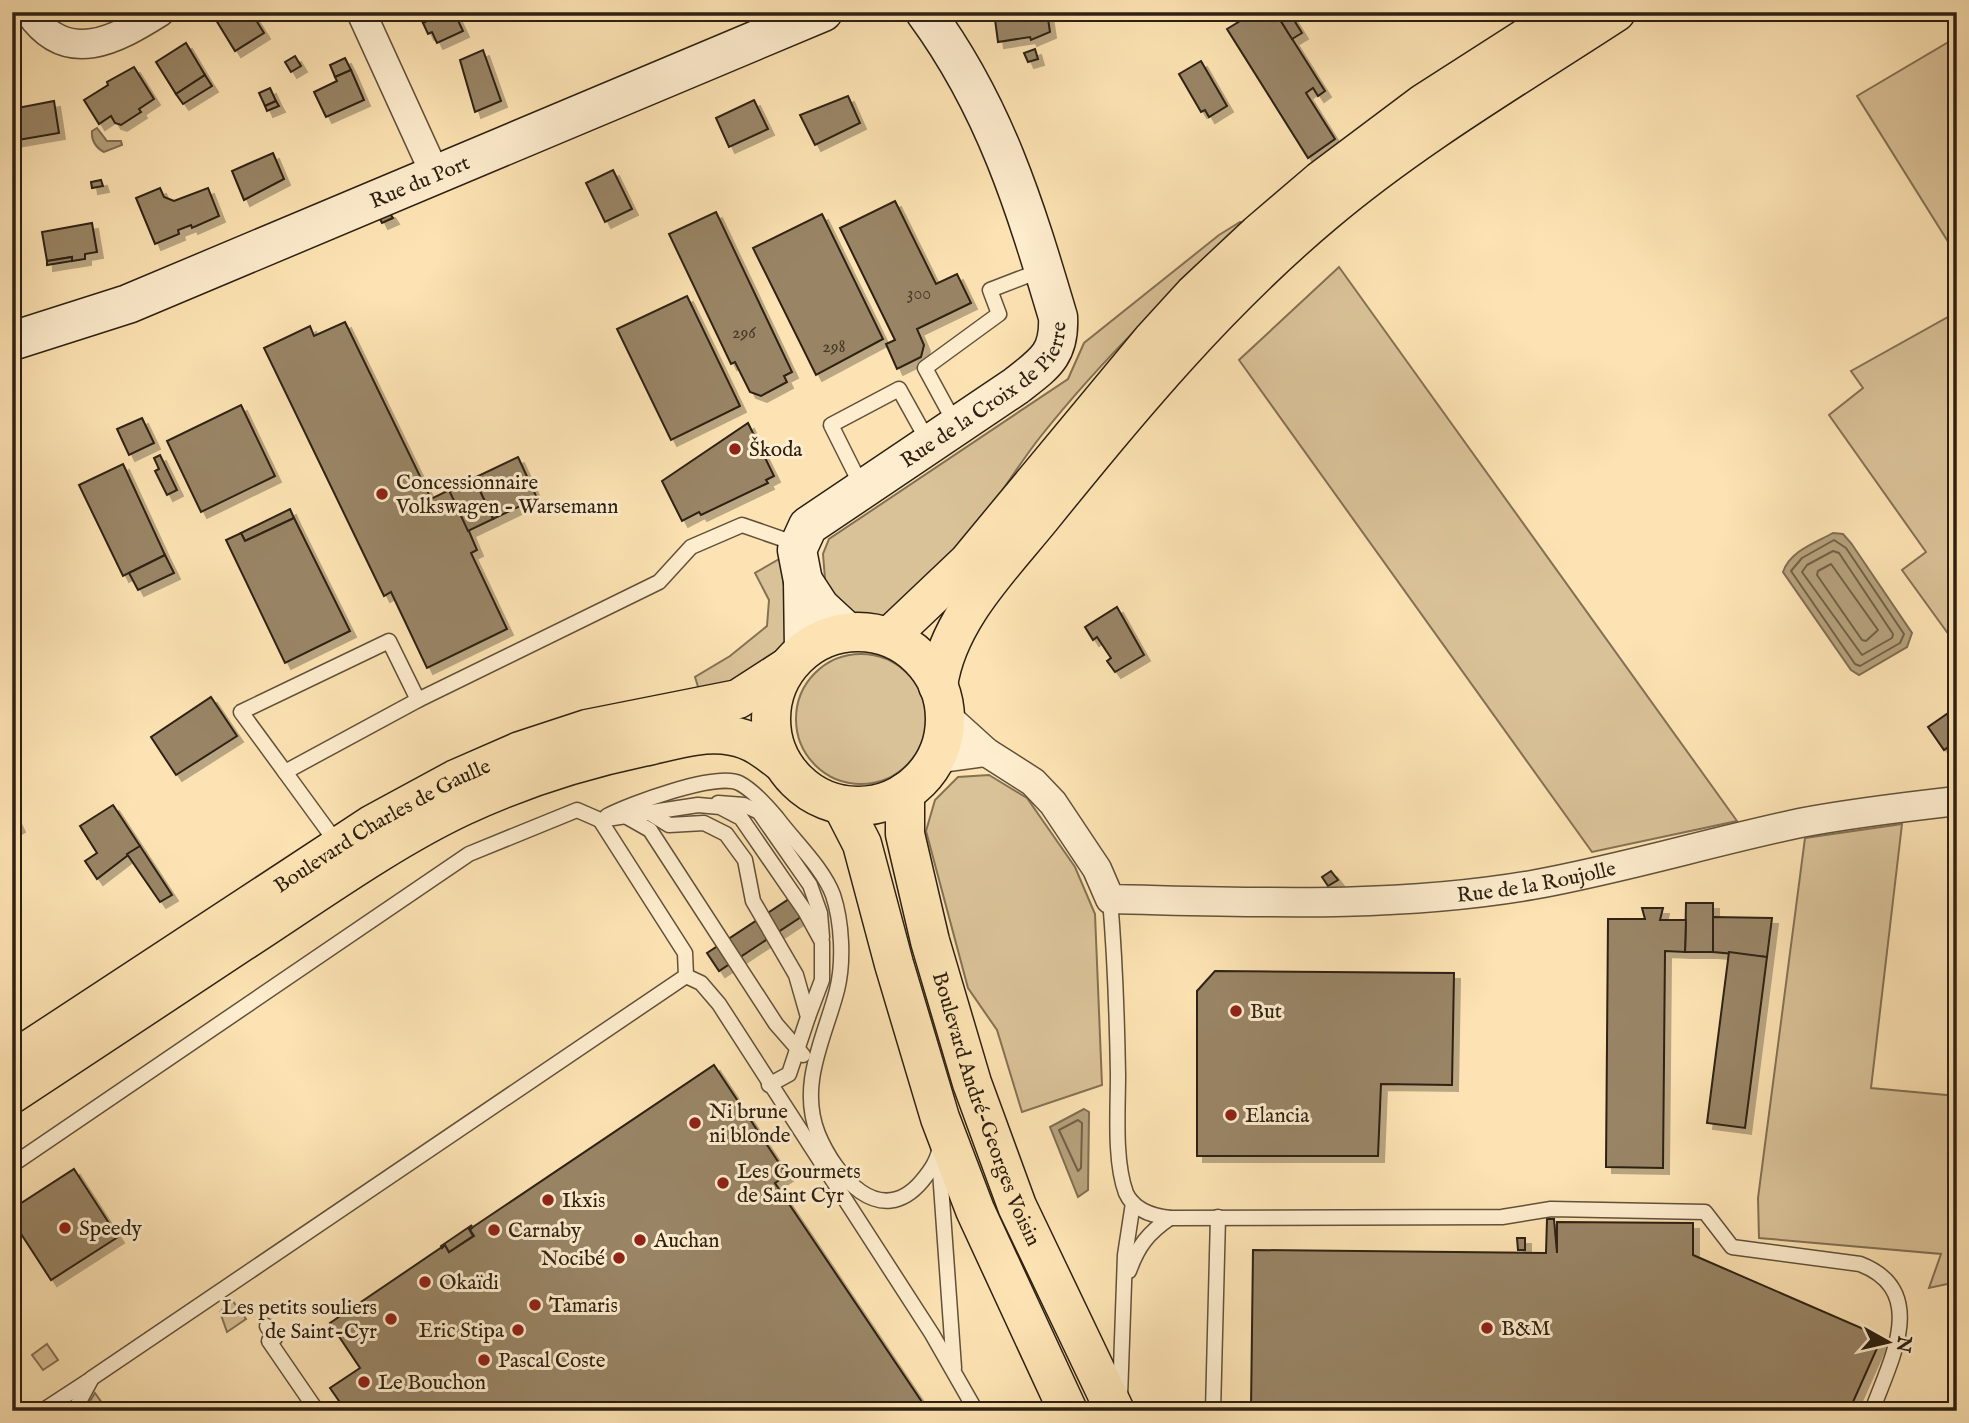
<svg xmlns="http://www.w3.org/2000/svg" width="1969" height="1423" font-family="'IM FELL English',serif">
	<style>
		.green { fill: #dac298; stroke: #847155; stroke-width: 2 }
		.water { fill: #b6a17c; stroke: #7f6d52; stroke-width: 2 }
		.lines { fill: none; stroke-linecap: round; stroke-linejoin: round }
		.shore { stroke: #726047; stroke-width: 2 }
		.building { fill: #998566; stroke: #2d2012; stroke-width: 2; filter: url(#shadow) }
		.lane-casing { stroke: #61513a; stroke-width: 17 }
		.street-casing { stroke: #61513a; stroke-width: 31 }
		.secondary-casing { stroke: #2d2012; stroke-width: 41 }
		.primary-casing { stroke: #2d2012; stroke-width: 41 }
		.lane { stroke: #feedce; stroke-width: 14 }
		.street { stroke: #feedce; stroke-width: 28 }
		.secondary { stroke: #feedce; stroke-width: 38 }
		.primary { stroke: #fde3b3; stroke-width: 38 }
		.poi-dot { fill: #8f2418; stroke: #feedce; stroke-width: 2.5 }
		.labels { text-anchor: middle; stroke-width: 6; stroke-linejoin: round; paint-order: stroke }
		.number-label { font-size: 18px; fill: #483927 }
		.street-label { font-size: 21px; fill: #2d2012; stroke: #feedce }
		.poi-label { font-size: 21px; fill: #2d2012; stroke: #feedce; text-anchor: start }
	</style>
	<defs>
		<filter id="shadow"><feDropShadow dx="6" dy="6" stdDeviation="0" flood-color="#0004"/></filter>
	</defs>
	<rect width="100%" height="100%" fill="#fde3b3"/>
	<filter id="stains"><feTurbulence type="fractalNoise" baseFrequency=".00286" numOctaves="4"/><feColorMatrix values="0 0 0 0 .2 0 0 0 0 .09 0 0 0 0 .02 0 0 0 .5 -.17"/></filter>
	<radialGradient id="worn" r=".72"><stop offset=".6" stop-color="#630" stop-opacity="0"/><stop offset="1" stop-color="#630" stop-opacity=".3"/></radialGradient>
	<g class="green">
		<polygon points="1957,37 1957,256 1857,96"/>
		<path d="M1240 222 1247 223C1174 290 1103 358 1041 436 1000 487 951 583 893 613 860 630 838 603 817 582L825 579 823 554 829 539 1068 379 1084 343 1219 235Z"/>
		<polygon points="1339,267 1737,821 1592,852 1239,360"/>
		<polygon points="1957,312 1957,646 1902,570 1926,552 1829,415 1863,388 1851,371"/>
		<polygon points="781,558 797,609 784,657 749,681 700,693 695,677 730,656 767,626 769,600 755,573"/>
		<circle cx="861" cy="719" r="65"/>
		<polygon points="989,775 1027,798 1075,867 1095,914 1102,1085 1022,1112 997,1030 968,988 926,831 935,800 958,777"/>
		<polygon points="1902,824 1871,1088 1957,1096 1957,1282 1929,1288 1941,1254 1759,1238 1758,1198 1805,838"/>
		<polygon points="232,1300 246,1319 227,1332 220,1312"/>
		<polygon points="47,1344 58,1360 43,1370 32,1355"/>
		<polygon points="95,1393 104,1406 99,1411 84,1411"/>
	</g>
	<g class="water">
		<path d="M97 128 107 141H121L122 145 104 152C96 148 91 140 92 131Z"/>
		<path d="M1833 533 1843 534 1851 543 1912 633 1907 647 1859 675 1851 670 1783 572C1790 551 1815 543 1833 533Z"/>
		<polygon points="1084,1109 1089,1112 1088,1190 1078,1197 1050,1127"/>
	</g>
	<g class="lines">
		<g class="shore">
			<polygon points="1834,540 1846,548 1904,634 1900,643 1860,666 1855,664 1791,571 1802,558"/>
			<polygon points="1833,551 1839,553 1893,634 1892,638 1862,655 1802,572 1807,565"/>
			<polygon points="1831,564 1878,630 1866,641 1862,640 1817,575 1818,571"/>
			<polygon points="1078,1120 1082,1123 1081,1168 1078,1171 1059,1130"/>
		</g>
	</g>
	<g class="building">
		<polygon points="229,12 251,12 264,33 235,51 216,20"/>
		<polygon points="418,12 423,12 427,21 423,23"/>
		<polygon points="423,12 454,12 463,31 437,43 432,32 428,34 423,23 427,21"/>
		<polygon points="994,12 1047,12 1050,32 1031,40 1030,37 998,42"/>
		<polygon points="1255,12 1269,12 1274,21 1279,18 1325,91 1318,96 1313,88 1306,93 1335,139 1308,158 1227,29"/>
		<polygon points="1289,12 1302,33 1292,39 1279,18"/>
		<polygon points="186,43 205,75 176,94 156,62"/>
		<polygon points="1035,49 1038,59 1028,62 1024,53"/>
		<polygon points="483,50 501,101 475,112 460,60"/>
		<polygon points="295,56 301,66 291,72 285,62"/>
		<polygon points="345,58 351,70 335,77 330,65"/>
		<polygon points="1201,61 1227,106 1209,117 1205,110 1201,112 1179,74"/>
		<polygon points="134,67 154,99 139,109 141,112 121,125 115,123 111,116 99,124 84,100 108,85 107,82"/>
		<polygon points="351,70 364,100 326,117 314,92 337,81 335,77"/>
		<polygon points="205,75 212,86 183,104 176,94"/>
		<polygon points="270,88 276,101 265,106 259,93"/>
		<polygon points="848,96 860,123 815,145 800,115"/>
		<polygon points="754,100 768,129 729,147 716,118"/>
		<polygon points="54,101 59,133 12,141 12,109"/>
		<polygon points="276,101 279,106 267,111 265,106"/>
		<polygon points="273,153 284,179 244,200 232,171"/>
		<polygon points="613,170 632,209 605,222 586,183"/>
		<polygon points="101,180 103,186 92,188 91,182"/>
		<polygon points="160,188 164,197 174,201 208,188 219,216 192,228 191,225 178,230 179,234 155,244 136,198"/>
		<polygon points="895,201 936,284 957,274 971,303 917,329 924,345 921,357 897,369 886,344 895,340 840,228"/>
		<polygon points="389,212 393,218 382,223 379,217"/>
		<polygon points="716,212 792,372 784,376 787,382 761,396 750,392 735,362 731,364 669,234"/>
		<polygon points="822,214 883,339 816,375 753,248"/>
		<polygon points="92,223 97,252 85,254 85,259 72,261 72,257 47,261 42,232"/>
		<polygon points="72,257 72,261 47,265 47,261"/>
		<polygon points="687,296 740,406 671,440 617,329"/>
		<polygon points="345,322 431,499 449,490 460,510 477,550 471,553 507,629 427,668 391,592 384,596 264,348 310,326 314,336"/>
		<polygon points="241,405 275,476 201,512 167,441"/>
		<polygon points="142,418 154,443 129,455 117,429"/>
		<polygon points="748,423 774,476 766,480 768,483 701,515 699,512 682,521 662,481"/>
		<polygon points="160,455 177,490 167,495 155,471 159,469 154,458"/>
		<polygon points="518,457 537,498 493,519 474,478"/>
		<polygon points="123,464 165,555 123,576 79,485"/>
		<polygon points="474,478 493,519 468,531 449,490"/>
		<polygon points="290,509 294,518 245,541 241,533"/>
		<polygon points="294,518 350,631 285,663 226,540 241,533 245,541"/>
		<polygon points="165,555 174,573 138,590 129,573"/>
		<polygon points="1117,607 1144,655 1115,672 1107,661 1111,658 1097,637 1093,640 1085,627"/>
		<polygon points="211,697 237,736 176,775 151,737"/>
		<polygon points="1957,707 1957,741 1944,750 1928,727"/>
		<polygon points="113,805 140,846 97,879 85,861 97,853 80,826"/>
		<polygon points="12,812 19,826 12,830"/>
		<polygon points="140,846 172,895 160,902 127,854"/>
		<polygon points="1331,871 1338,880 1328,886 1322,877"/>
		<polygon points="1950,890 1957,890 1957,910 1948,909"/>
		<polygon points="789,899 801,917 719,971 707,953"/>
		<polygon points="1686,903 1713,903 1713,952 1685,952"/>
		<polygon points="1642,908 1663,908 1660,920 1686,920 1685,952 1665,951 1663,1168 1606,1167 1608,919 1645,919"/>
		<polygon points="1713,917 1772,918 1767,957 1713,952"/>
		<polygon points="1729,952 1767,957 1745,1128 1707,1123"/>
		<polygon points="1215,971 1454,973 1452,1085 1381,1084 1378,1156 1197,1156 1197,991"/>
		<polygon points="714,1065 787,1175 775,1183 928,1411 346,1411 330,1388 360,1368 330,1323 445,1245 449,1252 474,1236 470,1230 473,1227"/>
		<polygon points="74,1169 118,1237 51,1280 12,1220 12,1209"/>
		<polygon points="1547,1219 1554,1219 1557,1253 1557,1222 1693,1223 1693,1255 1882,1337 1849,1411 1251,1409 1253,1250 1546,1253"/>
		<polygon points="472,1225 469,1229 473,1236 449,1252 445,1245 442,1248 441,1246"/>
		<polygon points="1517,1238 1525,1238 1525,1250 1518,1250"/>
	</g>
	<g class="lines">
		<g class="lane-casing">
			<g id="lane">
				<polyline points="956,425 925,368 999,314 990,290 1042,270"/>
				<polyline points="863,489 831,425 899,389 929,443"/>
				<polyline points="285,772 241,712 389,641 418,700"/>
				<polyline points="718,803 744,805 759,812 810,885 820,913 822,937"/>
				<polyline points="648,812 669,825 704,823 726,834 745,860 753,901 796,975 808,1017 789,1074 769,1085"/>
				<path d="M607 816C630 804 716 772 739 783 753 790 767 806 777 818 795 842 823 868 833 895 842 922 844 962 837 990 825 1037 798 1084 818 1134 835 1175 880 1231 922 1181 931 1170 939 1159 940 1144"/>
				<polyline points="627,817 650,830 776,1024 803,1055"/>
				<polyline points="600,820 685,953 686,976"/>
				<polyline points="339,846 285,772 418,700 659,582 691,547 742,525 797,544"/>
				<path d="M1110 899C1115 958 1117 1016 1118 1075 1118 1109 1114 1161 1126 1193 1134 1211 1153 1216 1170 1218L1502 1217 1551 1209 1705 1212 1732 1247 1860 1264C1930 1291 1890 1361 1872 1411"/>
				<polyline points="939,1157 954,1368"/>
				<polyline points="12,1165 469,854 577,810 600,820 698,805 720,807 741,818 805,911 822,942 822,980 808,1017"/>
				<path d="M1129 1271C1138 1246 1148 1233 1170 1218"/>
				<polyline points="267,1326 275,1338 269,1341 317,1411"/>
				<polyline points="1120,1397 1125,1255 1133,1203"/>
				<polyline points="42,1411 91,1379"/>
				<polyline points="74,1411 92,1378 686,976 701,983 719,1004 932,1334 976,1411"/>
				<polyline points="1213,1411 1218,1217"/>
			</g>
		</g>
		<g class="street-casing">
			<g id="street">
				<path d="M29 12C67 68 117 39 160 12"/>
				<polyline points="361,12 435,174"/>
				<path id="s1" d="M944 714 986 752 1033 782 1053 803 1097 869 1110 899C1251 902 1392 909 1532 885 1622 869 1710 842 1800 823 1852 813 1904 807 1957 801"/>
				<polyline points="935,759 986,752"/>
			</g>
		</g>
		<g class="secondary-casing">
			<g id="secondary">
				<path id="s2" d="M12 341 128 304 823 12"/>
				<polyline points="803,581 820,607 847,632"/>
				<path id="s3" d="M804 650 803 581 797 550 808 526 1016 386C1044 364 1060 355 1058 317 1025 206 995 107 925 12"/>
			</g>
		</g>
		<g class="primary-casing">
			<g id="primary">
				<circle cx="858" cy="719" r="87"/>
				<polyline points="890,636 968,562 1152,340 1194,294 1258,234 1320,181 1424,103 1566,12"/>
				<path d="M938 686C947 619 1003 565 1044 514 1131 406 1218 302 1324 213 1414 137 1518 76 1616 12"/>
				<path id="s4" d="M905 792V834L930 941 972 1083 1017 1206 1115 1411"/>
				<polyline points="842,805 862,844 894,964 940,1118 975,1210 1068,1411"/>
				<path id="s5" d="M12 1061 373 824 456 779 520 751 587 729 738 699 786 668"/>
				<path d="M12 1094C89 1043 166 993 242 942 310 898 390 840 463 806 521 779 581 760 643 747 671 741 703 730 732 736 752 739 767 751 782 763"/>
			</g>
		</g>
		<use href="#lane" class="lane"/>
		<use href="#street" class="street"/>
		<use href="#secondary" class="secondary"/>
		<use href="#primary" class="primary"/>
	</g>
	<g class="poi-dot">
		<circle cx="735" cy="449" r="7"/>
		<circle cx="382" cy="494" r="7"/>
		<circle cx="1236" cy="1011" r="7"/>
		<circle cx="1231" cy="1115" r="7"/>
		<circle cx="695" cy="1123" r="7"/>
		<circle cx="723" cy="1183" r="7"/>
		<circle cx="548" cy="1200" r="7"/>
		<circle cx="65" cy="1228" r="7"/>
		<circle cx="494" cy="1230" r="7"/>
		<circle cx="640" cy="1240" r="7"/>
		<circle cx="619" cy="1258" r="7"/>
		<circle cx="425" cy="1282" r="7"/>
		<circle cx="535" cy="1305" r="7"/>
		<circle cx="391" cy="1319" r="7"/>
		<circle cx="1487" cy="1328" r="7"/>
		<circle cx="518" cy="1330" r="7"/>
		<circle cx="484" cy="1360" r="7"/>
		<circle cx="364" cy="1382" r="7"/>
	</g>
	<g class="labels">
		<g class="number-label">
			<text x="919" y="299">300</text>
			<text x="744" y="338">296</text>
			<text x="834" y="352">298</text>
		</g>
		<g class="street-label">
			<text dy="7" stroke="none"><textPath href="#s2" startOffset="438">Rue du Port</textPath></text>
			<text dy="7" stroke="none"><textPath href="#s3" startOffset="350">Rue de la Croix de Pierre</textPath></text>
			<text dy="7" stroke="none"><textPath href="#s5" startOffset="439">Boulevard Charles de Gaulle</textPath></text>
			<text dy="7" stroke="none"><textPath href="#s1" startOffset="681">Rue de la Roujolle</textPath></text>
			<text dy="7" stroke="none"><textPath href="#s4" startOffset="329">Boulevard André-Georges Voisin</textPath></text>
		</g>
		<g class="poi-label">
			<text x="749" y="456">Škoda</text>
			<text x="396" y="489">Concessionnaire<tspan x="396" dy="24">Volkswagen - Warsemann</tspan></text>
			<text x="1250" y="1018">But</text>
			<text x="709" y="1118">Ni brune<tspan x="709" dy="24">ni blonde</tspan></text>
			<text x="1245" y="1122">Elancia</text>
			<text x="737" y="1178">Les Gourmets<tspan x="737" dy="24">de Saint Cyr</tspan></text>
			<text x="562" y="1207">Ikxis</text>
			<text x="79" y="1235">Speedy</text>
			<text x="508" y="1237">Carnaby</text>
			<text x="654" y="1247">Auchan</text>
			<text x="605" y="1265" text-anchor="end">Nocibé</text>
			<text x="439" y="1289">Okaïdi</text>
			<text x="549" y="1312">Tamaris</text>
			<text x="377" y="1314" text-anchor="end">Les petits souliers<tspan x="377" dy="24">de Saint-Cyr</tspan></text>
			<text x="1501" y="1335">B&amp;M</text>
			<text x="504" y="1337" text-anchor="end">Eric Stipa</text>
			<text x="498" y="1367">Pascal Coste</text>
			<text x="378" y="1389">Le Bouchon</text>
		</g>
	</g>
	<rect width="1969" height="1423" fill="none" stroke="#fde3b3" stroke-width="42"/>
	<rect x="14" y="14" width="1941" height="1395" fill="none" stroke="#2d2012" stroke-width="3.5"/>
	<rect x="21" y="21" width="1927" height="1381" fill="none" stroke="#2d2012" stroke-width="2"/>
	<g transform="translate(1888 1342) rotate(98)" stroke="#feedce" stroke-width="5" paint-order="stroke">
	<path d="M0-5L12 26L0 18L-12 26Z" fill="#2d2012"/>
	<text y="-10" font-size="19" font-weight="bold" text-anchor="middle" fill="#2d2012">N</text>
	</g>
	<rect width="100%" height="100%" filter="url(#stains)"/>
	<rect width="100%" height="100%" fill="url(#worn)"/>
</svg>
